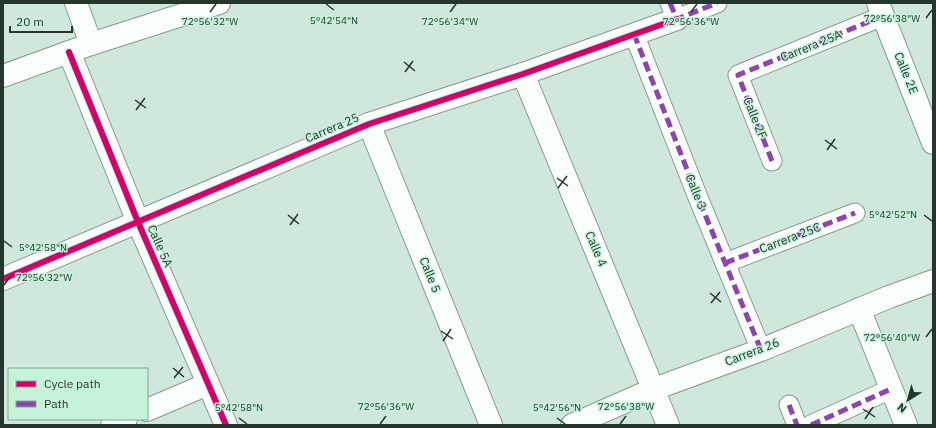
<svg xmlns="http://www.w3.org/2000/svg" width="936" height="428" font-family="'IBM Plex Sans',sans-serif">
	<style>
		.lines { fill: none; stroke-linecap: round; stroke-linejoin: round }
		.pedestrian-casing { stroke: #889a90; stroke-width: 21 }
		.minor-casing { stroke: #889a90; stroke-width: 24 }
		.pedestrian { stroke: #f8fcfa; stroke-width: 19 }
		.minor { stroke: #f8fcfa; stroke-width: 22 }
		.quiet { stroke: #8e44ad; stroke-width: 5; stroke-dasharray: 10 5; stroke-linecap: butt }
		.cycleway-casing { stroke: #c6f2da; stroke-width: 8 }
		.cycleway { stroke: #d6006c; stroke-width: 6 }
		.ticks { fill: none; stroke: #25362d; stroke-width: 1.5 }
		.labels { text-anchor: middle; stroke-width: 3; stroke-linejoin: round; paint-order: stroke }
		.street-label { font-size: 12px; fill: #25362d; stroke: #c6f2da }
		.ticks-label { font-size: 10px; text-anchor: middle; fill: #25362d; stroke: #c6f2da; stroke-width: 3; stroke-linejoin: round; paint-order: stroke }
	</style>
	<rect width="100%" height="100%" fill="#d0e8db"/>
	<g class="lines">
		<g class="pedestrian-casing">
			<g id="pedestrian">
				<polyline points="670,3 677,19 717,3"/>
				<polyline points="634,34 697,195 761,350"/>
				<polyline points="772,161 738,75 883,16"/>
				<polyline points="725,263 855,213"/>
				<polyline points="789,405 797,425"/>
				<polyline points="811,425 891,389"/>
			</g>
		</g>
		<g class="minor-casing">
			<g id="minor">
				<polyline points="76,3 91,44"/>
				<polyline points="878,3 933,143"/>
				<polyline points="69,52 138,222 226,425"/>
				<polyline points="523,74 668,425"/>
				<polyline points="3,76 91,44 219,3"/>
				<polyline points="369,124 491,425"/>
				<polyline points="3,279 369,124 523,74 677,19"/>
				<polyline points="859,309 906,425"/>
				<polyline points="147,410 208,384"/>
				<polyline points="112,425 126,419"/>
				<polyline points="572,425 654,389 761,350 889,297 933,281"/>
			</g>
		</g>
		<use href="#pedestrian" class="pedestrian"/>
		<use href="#minor" class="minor"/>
		<g class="quiet">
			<polyline points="670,3 677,19 717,3"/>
			<polyline points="634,34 697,195 761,350"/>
			<polyline points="772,161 738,75 883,16"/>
			<polyline points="725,263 855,213"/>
			<polyline points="789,405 797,425"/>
			<polyline points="811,425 891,389"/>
		</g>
		<g class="cycleway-casing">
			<g id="cycleway">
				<polyline points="69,52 138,222 226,425"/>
				<polyline points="3,279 369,124 523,74 677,19"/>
			</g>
		</g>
		<use href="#cycleway" class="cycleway"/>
	</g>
	<path class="ticks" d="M326 4 334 10M210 12 216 4M450 12 456 4M691 12 697 4M926 18 932 10M404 62 415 71M405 72 413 61M135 100 146 108M136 110 145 98M825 140 837 149M827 150 835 139M557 178 568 186M558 188 567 176M288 215 299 224M924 215 932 221M290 225 298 214M4 241 12 247M4 285 10 277M710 293 721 302M711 303 720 292M441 331 453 339M926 337 932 329M443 341 451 329M173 368 184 377M174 378 183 367M863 409 875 417M239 418 247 424M557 418 565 424M865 419 873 407M380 424 386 416M620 424 626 416"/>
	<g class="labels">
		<g class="street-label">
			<text transform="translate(811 46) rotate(-22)" y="4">Carrera 25A</text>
			<text transform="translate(906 73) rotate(68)" y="4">Calle 2E</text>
			<text transform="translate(755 118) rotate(68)" y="4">Calle 2F</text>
			<text transform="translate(332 128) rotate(-23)" y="4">Carrera 25</text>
			<text transform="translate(696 192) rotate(68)" y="4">Calle 3</text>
			<text transform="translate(790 238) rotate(-21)" y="4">Carrera 25C</text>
			<text transform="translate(160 246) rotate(66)" y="4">Calle 5A</text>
			<text transform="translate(596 249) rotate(67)" y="4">Calle 4</text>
			<text transform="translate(430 275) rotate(68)" y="4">Calle 5</text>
			<text transform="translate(752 352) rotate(-21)" y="4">Carrera 26</text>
		</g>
	</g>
	<g class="ticks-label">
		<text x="892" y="22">72°56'38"W</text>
		<text x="334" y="24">5°42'54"N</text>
		<text x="210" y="25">72°56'32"W</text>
		<text x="450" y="25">72°56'34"W</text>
		<text x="691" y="25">72°56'36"W</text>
		<text x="893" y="218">5°42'52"N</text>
		<text x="43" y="251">5°42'58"N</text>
		<text x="44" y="281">72°56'32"W</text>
		<text x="892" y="341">72°56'40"W</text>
		<text x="386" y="410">72°56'36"W</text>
		<text x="626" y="410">72°56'38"W</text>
		<text x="239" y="411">5°42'58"N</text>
		<text x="557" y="411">5°42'56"N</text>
	</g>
	<rect width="936" height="428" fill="none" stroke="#25362d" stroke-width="8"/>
	<rect x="8" y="368" width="140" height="52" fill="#c6f2da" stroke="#86a795"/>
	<rect x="16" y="381" width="20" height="6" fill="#d6006c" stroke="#86a795"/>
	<text x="44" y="388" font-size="12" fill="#25362d">Cycle path</text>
	<rect x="16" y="401" width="20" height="6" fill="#8e44ad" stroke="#86a795"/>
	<text x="44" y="408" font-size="12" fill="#25362d">Path</text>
	<g transform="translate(908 400) rotate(217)" stroke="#c6f2da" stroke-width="3" paint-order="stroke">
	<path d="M0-3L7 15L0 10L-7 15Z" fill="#25362d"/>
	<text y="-6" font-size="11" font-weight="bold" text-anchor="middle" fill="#25362d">N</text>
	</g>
	<path d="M10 26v6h62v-6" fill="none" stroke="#25362d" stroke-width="2"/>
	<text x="16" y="26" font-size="12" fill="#25362d" stroke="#c6f2da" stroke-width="3" paint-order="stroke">20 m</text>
</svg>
